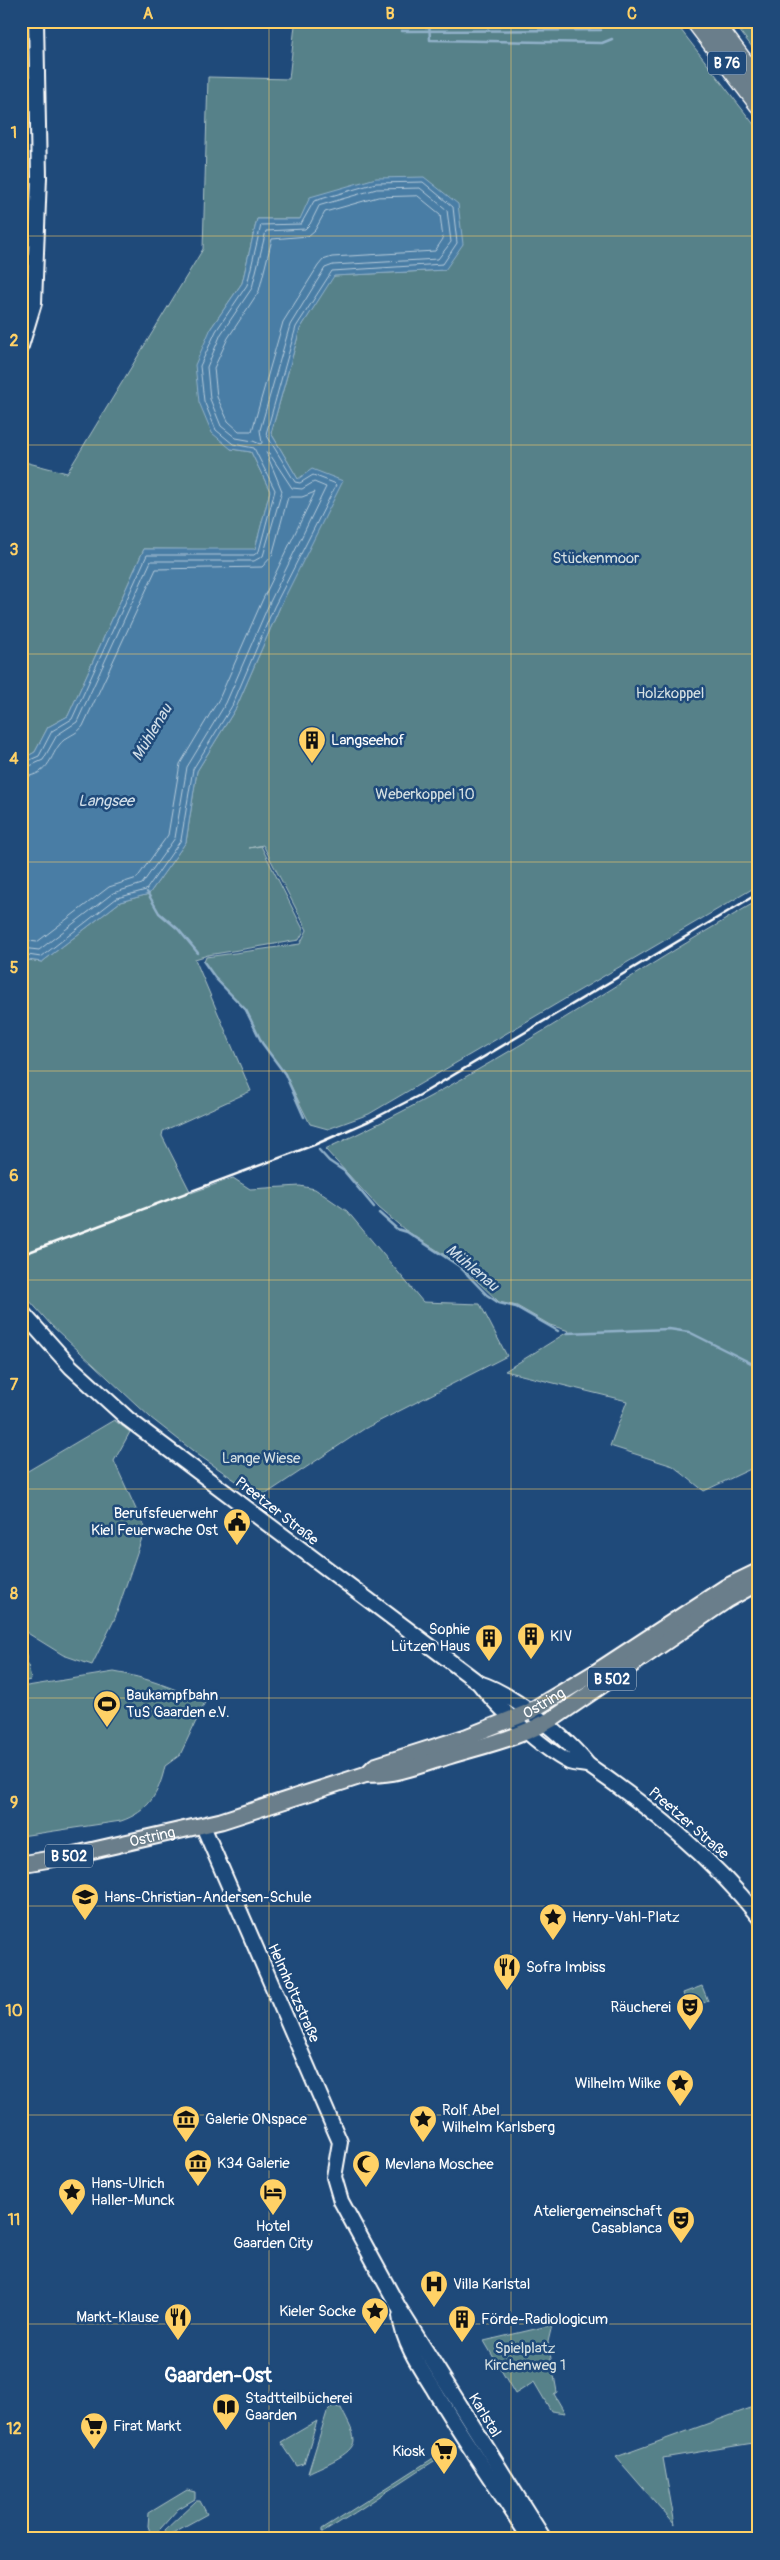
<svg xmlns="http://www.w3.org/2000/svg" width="780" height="2560" font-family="Pangolin,sans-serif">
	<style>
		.green { fill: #568189; stroke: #aac0c4 }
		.water { fill: #487da5; stroke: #91b1c9 }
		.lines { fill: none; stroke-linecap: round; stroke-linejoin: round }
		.shore { stroke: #b6cbdb; stroke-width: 1 }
		.stream { stroke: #91b1c9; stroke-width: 2.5 }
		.secondary-casing { stroke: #fff; stroke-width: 18 }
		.primary-casing { stroke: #fff; stroke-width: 19 }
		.highway-casing { stroke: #fff; stroke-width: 21 }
		.secondary { stroke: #1f4a7a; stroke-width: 14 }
		.primary { stroke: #6b7e8b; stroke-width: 15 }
		.highway { stroke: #6b7e8b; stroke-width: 18 }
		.rail { stroke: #fff; stroke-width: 2.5 }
		.grid { fill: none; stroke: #ffd166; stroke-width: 1; stroke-opacity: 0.55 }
		.labels { text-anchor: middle; stroke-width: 5; stroke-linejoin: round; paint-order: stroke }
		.shield { fill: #1f4a7a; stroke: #bcc9d7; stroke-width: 1 }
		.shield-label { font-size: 14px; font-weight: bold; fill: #fff }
		.park-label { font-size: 15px; fill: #d5e0e2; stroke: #1f4a7a }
		.poi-label { font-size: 15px; fill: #fff; stroke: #1f4a7a; text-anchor: start }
		.street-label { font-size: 15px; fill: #fff; stroke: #1f4a7a }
		.water-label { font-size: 16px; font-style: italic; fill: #d1dee8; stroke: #1f4a7a }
		.district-label { font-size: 20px; font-weight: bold; fill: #fff; stroke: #1f4a7a }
		.neatline { fill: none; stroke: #ffd166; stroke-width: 2 }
		.grid-label { font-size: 16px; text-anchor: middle; font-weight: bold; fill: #ffd166 }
	</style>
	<rect width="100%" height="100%" fill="#1f4a7a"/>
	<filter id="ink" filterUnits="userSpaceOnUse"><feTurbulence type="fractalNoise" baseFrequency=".02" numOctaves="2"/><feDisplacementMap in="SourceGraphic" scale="10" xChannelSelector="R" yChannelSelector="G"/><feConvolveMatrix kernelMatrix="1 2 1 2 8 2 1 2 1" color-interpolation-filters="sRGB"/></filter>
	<g filter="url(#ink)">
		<g class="green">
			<polygon points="209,21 674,21 759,131 759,885 369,1114 328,1129 310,1124 285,1074 262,1043 246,1011 216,979 204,962 206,957 300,944 307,930 263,845 249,848 261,846 304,931 299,940 208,955 195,959 251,1091 163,1131 162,1136 191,1193 233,1178 250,1189 300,1186 315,1189 347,1211 423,1302 480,1304 507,1356 364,1429 266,1494 255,1494 197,1454 151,1418 51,1325 21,1291 21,959 42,962 120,902 149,894 186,842 197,771 236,708 279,609 298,479 271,433 300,329 333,276 445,270 300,219 257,219 242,283 211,328 231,449 251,452 270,491 255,550 144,549 68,716 48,727 35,752 21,760 21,461 67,473 203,249 208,77 289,79 295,25 210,26"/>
			<polygon points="732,21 759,21 759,56"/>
			<path d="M759 900V1465L704 1491 673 1466 610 1446 627 1401 505 1371 569 1331 550 1325 517 1306 499 1302 459 1264 405 1230 379 1208 325 1149C477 1081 614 983 759 900Z"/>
			<polygon points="114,1420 130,1432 114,1461 145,1529 115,1618 92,1665 63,1655 21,1629 21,1475"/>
			<polygon points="21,1631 31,1680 21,1682"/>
			<path d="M114 1672C146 1677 175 1689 205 1702L180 1755 165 1766C159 1794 148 1812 121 1821L21 1836V1687Z"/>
			<polygon points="702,1986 708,2001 688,2009 683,1993"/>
			<polygon points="552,2325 548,2342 557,2392 554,2394 565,2413 551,2411 534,2382 515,2394 484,2341"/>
			<polygon points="759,2405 759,2442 663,2458 675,2525 616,2457"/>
			<path d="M333 2406 341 2408C345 2417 354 2431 354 2440 354 2455 319 2467 308 2473L327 2412Z"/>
			<polygon points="317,2421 304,2464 297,2466 281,2442"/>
			<path d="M449 2448 450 2451C407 2477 367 2506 324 2532H322V2529Z"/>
			<polygon points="187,2490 195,2492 195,2499 178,2509 152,2538 148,2526 149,2513"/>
			<polygon points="196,2501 200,2501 207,2514 167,2536 165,2530"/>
		</g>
		<polygon class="water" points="424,177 458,204 463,244 445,270 334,276 300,329 271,433 298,479 312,469 343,481 279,609 236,708 197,771 186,842 149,894 120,902 42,962 21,959 21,760 35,752 48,727 68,716 144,549 255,549 270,491 251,452 231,449 212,433 199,402 195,365 211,328 242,283 257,219 300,219 310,197 376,178"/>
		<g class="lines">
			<g class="shore">
				<polygon points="377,189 420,188 447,210 451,242 438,259 333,265 325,268 290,325 260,430 262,443 260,444 253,441 236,438 221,426 210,399 207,367 221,334 252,288 266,231 305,229 310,224 319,206"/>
				<polygon points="418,196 440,214 443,239 435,251 332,257 323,260 318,266 283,322 252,431 239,431 228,421 217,397 214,368 228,338 259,291 272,239 308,236 315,230 325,212 378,197"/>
				<polyline points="21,764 39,756 52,731 72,719 147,555 254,555 259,551 275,490 254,448 233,444 216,430 204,401 200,366 216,331 247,285 261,225 301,224 314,201 376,183 423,182 453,207 457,243 443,264 332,271 296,327 266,434 295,482 300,483 313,475 334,483 336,485 274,607 232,706 193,769 181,840 146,890 117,898 41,957 21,954"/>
				<polyline points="21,770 43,760 57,735 77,722 151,561 254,561 263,556 282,491 266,452 269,453 292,488 302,489 314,482 326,487 269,604 226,703 187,767 175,838 142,884 113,893 39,950 21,948"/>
				<path d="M21 777C53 776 49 752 64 740 70 735 78 733 83 726L156 569 262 567 272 556 288 497H302L315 492 262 601 219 699 180 764 168 835 137 878 109 887 37 942 21 940"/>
			</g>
			<g class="stream">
				<polyline points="429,21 430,40 602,43 612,39"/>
				<polyline points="401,31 601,30"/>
				<polyline points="147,892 159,913 178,929 198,953"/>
				<polyline points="204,962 216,979 246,1010 262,1043 285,1074 304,1117"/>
				<polyline points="319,1150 329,1161 344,1171 374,1207"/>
				<polyline points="379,1213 397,1229 407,1232 459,1266 487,1295 499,1303 516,1307 558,1331"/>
				<polyline points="567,1333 669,1329 689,1332 759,1367"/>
			</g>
			<g class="secondary-casing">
				<g id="secondary">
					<polyline points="21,346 34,303 39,177 36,21"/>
					<path d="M21 1311 71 1367 128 1419 479 1683C497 1707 543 1749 569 1762 575 1764 582 1764 588 1765"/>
					<path d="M479 1683C512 1693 567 1738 588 1765 652 1809 710 1856 759 1917"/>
					<polyline points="203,1826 340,2142 334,2177 341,2201 399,2308 544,2539"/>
					<path d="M400 2316C403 2342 419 2366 433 2388 463 2440 498 2488 530 2539"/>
				</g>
			</g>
			<g class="primary-casing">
				<g id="primary">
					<path id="s1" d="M367 1774 375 1766 466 1737 529 1712 596 1672 726 1587 759 1571"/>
					<path id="s2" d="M21 1864 68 1856 221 1821 367 1774C394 1776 423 1764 449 1756 485 1745 522 1737 554 1718L727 1600 759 1582"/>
				</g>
			</g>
			<g class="highway-casing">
				<g id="highway">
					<polyline points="695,21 759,105"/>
					<polyline points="713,21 759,82"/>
				</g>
			</g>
			<use href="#secondary" class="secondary"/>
			<use href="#primary" class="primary"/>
			<use href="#highway" class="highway"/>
			<polyline class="rail" points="21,1255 314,1145 369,1121 420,1095 759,893"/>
		</g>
	</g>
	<path class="grid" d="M269 21V2539M511 21V2539M21 236H759M21 445H759M21 654H759M21 862H759M21 1071H759M21 1280H759M21 1489H759M21 1698H759M21 1906H759M21 2115H759M21 2324H759"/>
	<defs>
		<g id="building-pin" transform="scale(1.4375)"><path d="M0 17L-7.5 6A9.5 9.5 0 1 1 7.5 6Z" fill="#ffd166" stroke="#1f4a7a"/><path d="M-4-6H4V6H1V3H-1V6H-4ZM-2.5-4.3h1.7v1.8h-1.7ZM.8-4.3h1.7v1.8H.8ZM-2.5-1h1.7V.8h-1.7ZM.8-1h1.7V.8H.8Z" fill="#111"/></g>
		<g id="civic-pin" transform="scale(1.4375)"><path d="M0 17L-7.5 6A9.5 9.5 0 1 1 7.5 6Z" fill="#ffd166" stroke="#1f4a7a"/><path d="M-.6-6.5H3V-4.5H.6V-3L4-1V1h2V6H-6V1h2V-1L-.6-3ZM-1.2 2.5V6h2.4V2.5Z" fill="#111"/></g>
		<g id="stadium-pin" transform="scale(1.4375)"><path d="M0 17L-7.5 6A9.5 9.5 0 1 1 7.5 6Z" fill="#ffd166" stroke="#1f4a7a"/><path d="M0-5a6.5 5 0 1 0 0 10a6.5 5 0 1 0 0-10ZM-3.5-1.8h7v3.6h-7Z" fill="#111"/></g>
		<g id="school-pin" transform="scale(1.4375)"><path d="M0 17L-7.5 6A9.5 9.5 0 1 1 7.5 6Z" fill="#ffd166" stroke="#1f4a7a"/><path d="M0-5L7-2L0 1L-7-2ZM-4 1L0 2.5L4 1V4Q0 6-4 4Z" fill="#111"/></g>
		<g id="sight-pin" transform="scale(1.4375)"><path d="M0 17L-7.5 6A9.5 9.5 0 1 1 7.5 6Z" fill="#ffd166" stroke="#1f4a7a"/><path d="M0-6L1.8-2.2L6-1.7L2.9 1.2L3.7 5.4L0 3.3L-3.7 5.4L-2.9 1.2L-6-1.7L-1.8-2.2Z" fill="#111"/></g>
		<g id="restaurant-pin" transform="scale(1.4375)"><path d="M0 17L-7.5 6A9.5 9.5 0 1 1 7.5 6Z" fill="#ffd166" stroke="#1f4a7a"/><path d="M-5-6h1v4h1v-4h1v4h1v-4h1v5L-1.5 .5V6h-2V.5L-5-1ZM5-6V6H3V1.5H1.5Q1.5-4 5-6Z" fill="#111"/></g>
		<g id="theatre-pin" transform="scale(1.4375)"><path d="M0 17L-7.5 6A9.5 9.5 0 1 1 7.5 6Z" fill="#ffd166" stroke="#1f4a7a"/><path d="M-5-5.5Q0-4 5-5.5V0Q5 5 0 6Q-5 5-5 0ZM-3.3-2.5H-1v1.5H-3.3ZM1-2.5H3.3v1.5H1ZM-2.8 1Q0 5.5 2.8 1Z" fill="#111"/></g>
		<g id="museum-pin" transform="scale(1.4375)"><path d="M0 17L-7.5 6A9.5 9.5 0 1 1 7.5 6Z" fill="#ffd166" stroke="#1f4a7a"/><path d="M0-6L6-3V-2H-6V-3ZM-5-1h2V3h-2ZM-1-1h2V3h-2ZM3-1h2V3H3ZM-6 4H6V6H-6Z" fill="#111"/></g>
		<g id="mosque-pin" transform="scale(1.4375)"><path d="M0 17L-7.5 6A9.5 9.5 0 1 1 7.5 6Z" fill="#ffd166" stroke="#1f4a7a"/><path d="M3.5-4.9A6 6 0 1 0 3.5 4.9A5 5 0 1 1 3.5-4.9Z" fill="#111"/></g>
		<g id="hotel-pin" transform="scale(1.4375)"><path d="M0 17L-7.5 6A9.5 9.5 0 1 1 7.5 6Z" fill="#ffd166" stroke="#1f4a7a"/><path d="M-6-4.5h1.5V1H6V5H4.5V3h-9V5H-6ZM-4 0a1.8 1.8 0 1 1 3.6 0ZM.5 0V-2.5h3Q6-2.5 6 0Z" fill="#111"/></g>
		<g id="hospital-pin" transform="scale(1.4375)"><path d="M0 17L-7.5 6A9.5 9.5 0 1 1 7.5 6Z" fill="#ffd166" stroke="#1f4a7a"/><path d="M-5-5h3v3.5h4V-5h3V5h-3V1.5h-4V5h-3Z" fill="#111"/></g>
		<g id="library-pin" transform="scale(1.4375)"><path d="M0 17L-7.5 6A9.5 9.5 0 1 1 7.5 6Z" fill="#ffd166" stroke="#1f4a7a"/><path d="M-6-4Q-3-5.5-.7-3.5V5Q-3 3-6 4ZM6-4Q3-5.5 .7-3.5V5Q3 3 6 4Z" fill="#111"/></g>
		<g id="supermarket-pin" transform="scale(1.4375)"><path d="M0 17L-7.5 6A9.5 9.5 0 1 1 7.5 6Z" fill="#ffd166" stroke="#1f4a7a"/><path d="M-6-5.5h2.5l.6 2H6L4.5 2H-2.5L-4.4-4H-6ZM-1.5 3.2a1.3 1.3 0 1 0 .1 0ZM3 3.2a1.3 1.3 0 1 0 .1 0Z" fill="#111"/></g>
	</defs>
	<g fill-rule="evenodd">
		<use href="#building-pin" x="312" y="740"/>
		<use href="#civic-pin" x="237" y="1522"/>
		<use href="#building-pin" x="531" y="1636"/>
		<use href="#building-pin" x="489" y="1638"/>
		<use href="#stadium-pin" x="107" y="1704"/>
		<use href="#school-pin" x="85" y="1897"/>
		<use href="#sight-pin" x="553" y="1917"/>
		<use href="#restaurant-pin" x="507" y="1967"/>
		<use href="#theatre-pin" x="690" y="2007"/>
		<use href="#sight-pin" x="680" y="2083"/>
		<use href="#museum-pin" x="186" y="2119"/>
		<use href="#sight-pin" x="423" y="2119"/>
		<use href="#museum-pin" x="198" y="2163"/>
		<use href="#mosque-pin" x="366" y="2164"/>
		<use href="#sight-pin" x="72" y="2192"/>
		<use href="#hotel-pin" x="273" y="2192"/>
		<use href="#theatre-pin" x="681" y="2220"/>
		<use href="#hospital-pin" x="434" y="2284"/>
		<use href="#sight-pin" x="375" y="2311"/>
		<use href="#restaurant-pin" x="178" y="2317"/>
		<use href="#building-pin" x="462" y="2319"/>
		<use href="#library-pin" x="226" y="2407"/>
		<use href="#supermarket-pin" x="94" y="2426"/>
		<use href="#supermarket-pin" x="444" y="2451"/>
	</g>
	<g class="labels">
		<g class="shield">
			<rect x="708" y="51.5" width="38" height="23" rx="4"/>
			<rect x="588" y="1667.5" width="48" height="23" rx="4"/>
			<rect x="45" y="1844.5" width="48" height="23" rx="4"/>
		</g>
		<g class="shield-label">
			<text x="727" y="68">B 76</text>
			<text x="612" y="1684">B 502</text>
			<text x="69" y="1861">B 502</text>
		</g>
		<g class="park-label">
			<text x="596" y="563">Stückenmoor</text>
			<text x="670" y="698">Holzkoppel</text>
			<text x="425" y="799">Weberkoppel 10</text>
			<text x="261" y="1463">Lange Wiese</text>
			<text x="525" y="2353">Spielplatz<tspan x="525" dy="17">Kirchenweg 1</tspan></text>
		</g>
		<g class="poi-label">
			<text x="331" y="745">Langseehof</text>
			<text x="218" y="1518" text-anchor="end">Berufsfeuerwehr<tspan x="218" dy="17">Kiel Feuerwache Ost</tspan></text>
			<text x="470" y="1634" text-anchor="end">Sophie<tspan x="470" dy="17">Lützen Haus</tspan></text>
			<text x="550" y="1641">KIV</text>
			<text x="126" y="1700">Baukampfbahn<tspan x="126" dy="17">TuS Gaarden e.V.</tspan></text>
			<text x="104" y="1902">Hans-Christian-Andersen-Schule</text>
			<text x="572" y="1922">Henry-Vahl-Platz</text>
			<text x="526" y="1972">Sofra Imbiss</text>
			<text x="671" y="2012" text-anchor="end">Räucherei</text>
			<text x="661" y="2088" text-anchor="end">Wilhelm Wilke</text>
			<text x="442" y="2115">Rolf Abel<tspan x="442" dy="17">Wilhelm Karlsberg</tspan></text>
			<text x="205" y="2124">Galerie ONspace</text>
			<text x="217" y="2168">K34 Galerie</text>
			<text x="385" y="2169">Mevlana Moschee</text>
			<text x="91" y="2188">Hans-Ulrich<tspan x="91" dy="17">Haller-Munck</tspan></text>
			<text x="662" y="2216" text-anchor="end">Ateliergemeinschaft<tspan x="662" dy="17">Casablanca</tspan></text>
			<text x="273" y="2231" text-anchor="middle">Hotel<tspan x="273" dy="17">Gaarden City</tspan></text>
			<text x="453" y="2289">Villa Karlstal</text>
			<text x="356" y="2316" text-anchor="end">Kieler Socke</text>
			<text x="159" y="2322" text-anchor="end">Markt-Klause</text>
			<text x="481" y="2324">Förde-Radiologicum</text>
			<text x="245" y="2403">Stadtteilbücherei<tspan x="245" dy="17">Gaarden</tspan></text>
			<text x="113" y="2431">Firat Markt</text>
			<text x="425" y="2456" text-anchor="end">Kiosk</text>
		</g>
		<g class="street-label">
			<text transform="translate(277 1511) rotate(38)" y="5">Preetzer Straße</text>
			<text dy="5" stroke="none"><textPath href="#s1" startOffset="192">Ostring</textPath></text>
			<text transform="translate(689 1823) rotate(41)" y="5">Preetzer Straße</text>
			<text dy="5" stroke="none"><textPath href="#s2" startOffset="134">Ostring</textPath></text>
			<text transform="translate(294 1993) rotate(66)" y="5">Helmholtzstraße</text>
			<text transform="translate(485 2415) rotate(59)" y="5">Karlstal</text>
		</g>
		<g class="water-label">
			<text transform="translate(151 732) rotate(-59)" y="6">Mühlenau</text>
			<text x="106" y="806">Langsee</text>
			<text transform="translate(473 1267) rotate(40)" y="6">Mühlenau</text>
		</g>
		<g class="district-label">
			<text x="218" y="2382">Gaarden-Ost</text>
		</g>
	</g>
	<rect width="780" height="2560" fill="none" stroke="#1f4a7a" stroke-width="55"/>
	<rect x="28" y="28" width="724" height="2504" class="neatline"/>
	<g class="grid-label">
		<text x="148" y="19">A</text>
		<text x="390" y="19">B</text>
		<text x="632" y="19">C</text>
		<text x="14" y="138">1</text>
		<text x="14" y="346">2</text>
		<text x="14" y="555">3</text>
		<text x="14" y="764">4</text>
		<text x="14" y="973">5</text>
		<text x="14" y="1181">6</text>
		<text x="14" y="1390">7</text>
		<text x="14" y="1599">8</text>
		<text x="14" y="1808">9</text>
		<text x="14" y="2016">10</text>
		<text x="14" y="2225">11</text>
		<text x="14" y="2434">12</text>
	</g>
</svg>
